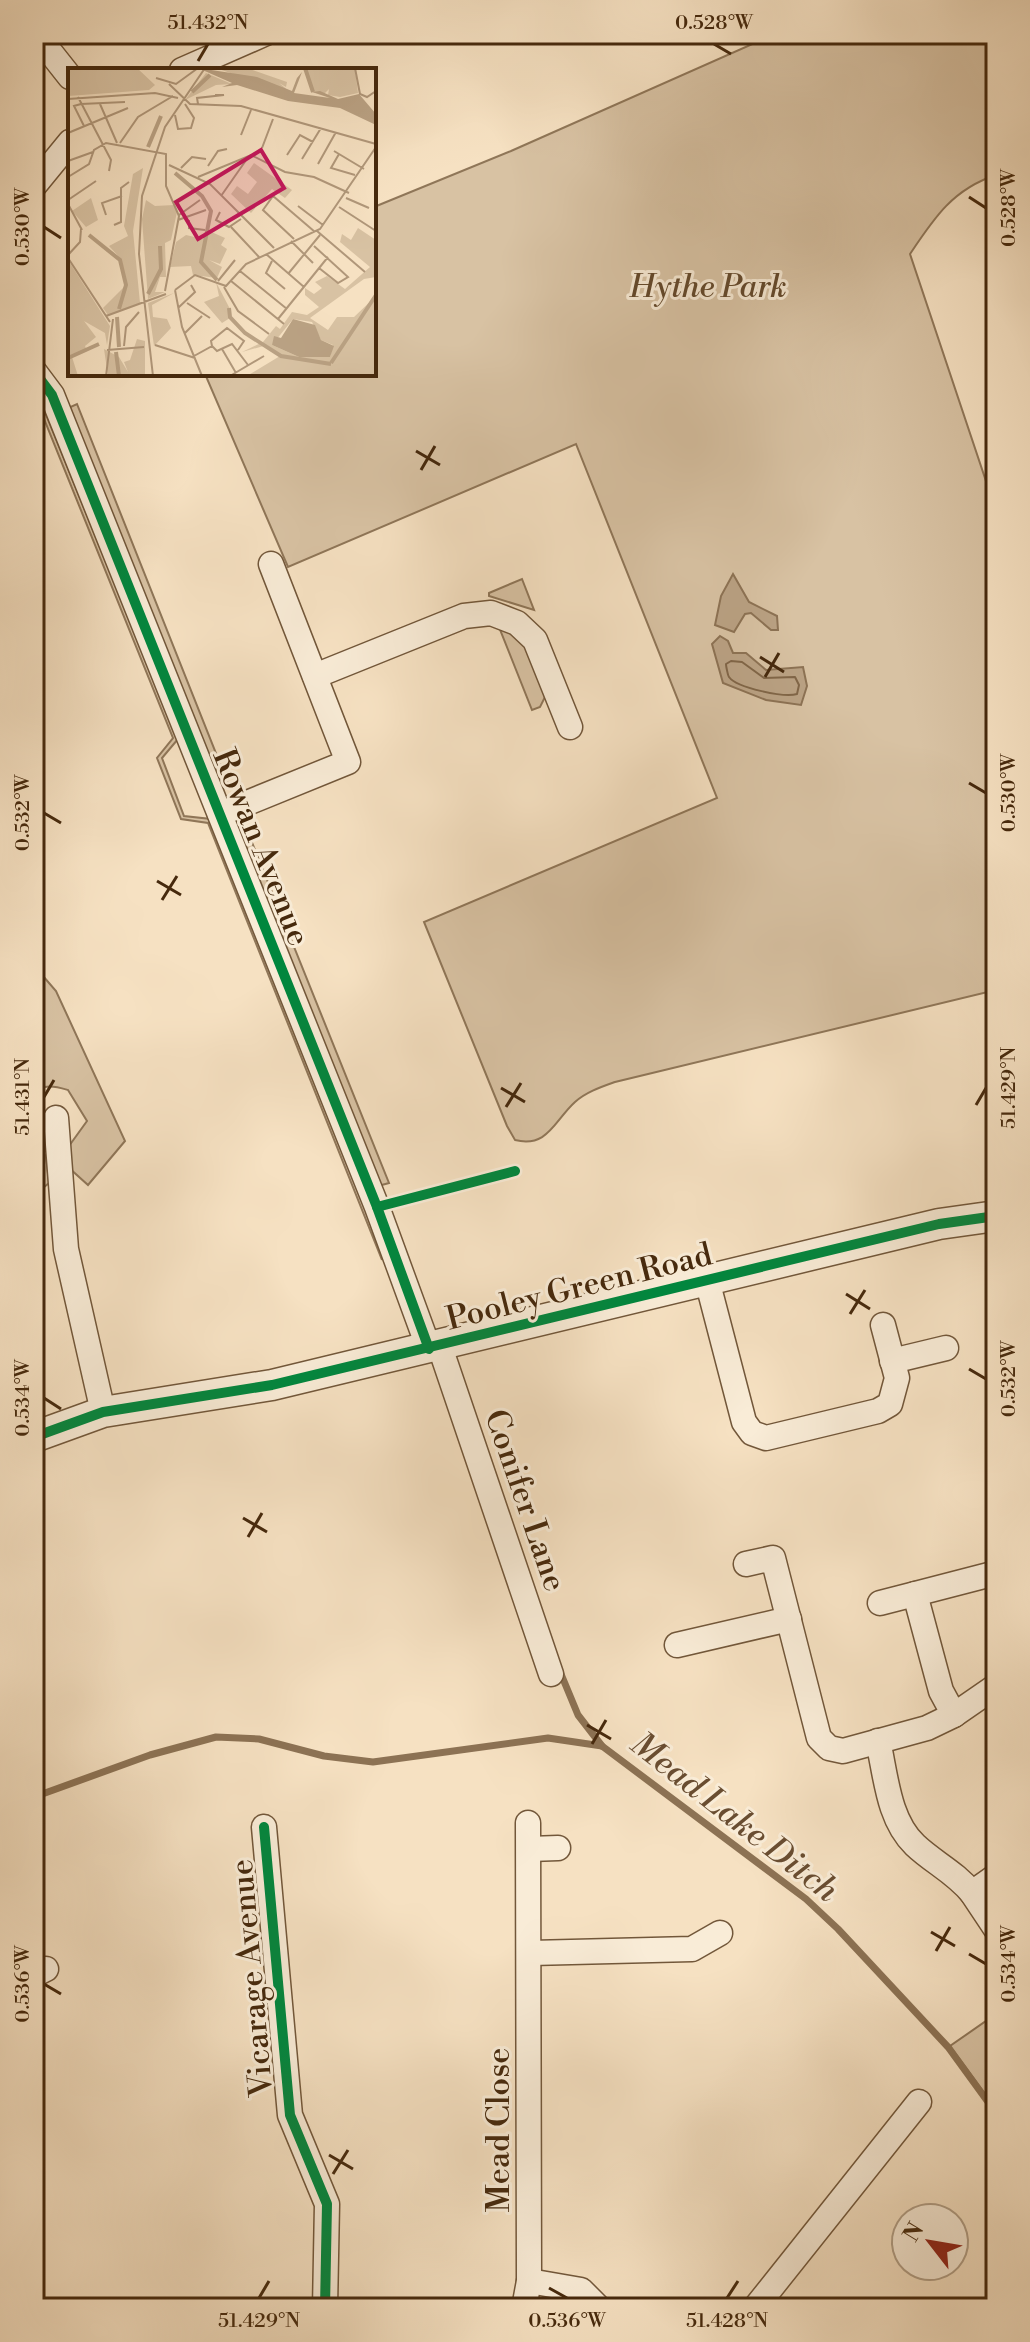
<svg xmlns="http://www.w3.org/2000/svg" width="1030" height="2342" font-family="'Libre Bodoni',serif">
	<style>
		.green { fill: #d8c2a3; stroke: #8f7658; stroke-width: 2 }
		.water { fill: #baa284; stroke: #8c7254; stroke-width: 2 }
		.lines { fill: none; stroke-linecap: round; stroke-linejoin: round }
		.shore { stroke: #806648; stroke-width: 2 }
		.stream { stroke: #8c7254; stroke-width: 7 }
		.minor-casing { stroke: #72573a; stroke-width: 27 }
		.tertiary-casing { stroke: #72573a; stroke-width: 33 }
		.minor { stroke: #f9ecd7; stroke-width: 24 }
		.tertiary { stroke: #f9ecd7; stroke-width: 30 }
		.cycleway-casing { stroke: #f9ecd7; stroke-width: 15 }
		.cycleway { stroke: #00873e; stroke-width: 10 }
		.ticks { fill: none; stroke: #46290d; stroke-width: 3 }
		.labels { text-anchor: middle; stroke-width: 6; stroke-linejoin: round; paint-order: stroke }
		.park-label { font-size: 32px; font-style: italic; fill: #63482b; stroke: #f9ecd7 }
		.street-label { font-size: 32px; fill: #46290d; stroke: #f9ecd7 }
		.water-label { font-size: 34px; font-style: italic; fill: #694d31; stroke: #f9ecd7 }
		.inset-river { fill: none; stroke: #baa284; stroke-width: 4 }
		.inset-road { fill: none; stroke: #b0977a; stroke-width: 2 }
		.view { fill: #c2185b; fill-opacity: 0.15; stroke: #c2185b; stroke-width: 4 }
		.inset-edge { fill: none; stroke: #46290d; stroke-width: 4 }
		.neatline { fill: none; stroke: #46290d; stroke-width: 3 }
		.ticks-label { font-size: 20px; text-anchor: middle; fill: #46290d }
	</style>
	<rect width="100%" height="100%" fill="#f6e1c2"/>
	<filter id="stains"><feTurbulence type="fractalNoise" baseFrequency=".0025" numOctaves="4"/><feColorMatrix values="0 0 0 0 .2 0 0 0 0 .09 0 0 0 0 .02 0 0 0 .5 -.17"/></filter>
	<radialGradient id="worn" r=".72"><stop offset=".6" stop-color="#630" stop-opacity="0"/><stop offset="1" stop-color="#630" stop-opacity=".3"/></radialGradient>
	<g class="green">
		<path d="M775 34H996V175C953 189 934 218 910 254L996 511V990L615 1082C601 1087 586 1092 575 1102 554 1121 548 1148 515 1140L507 1126 424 922 717 798 576 444 288 567 205 374H374V207L511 151Z"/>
		<polygon points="34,385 178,739 162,758 184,816 211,819 363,1200 382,1260 208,823 181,819 157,758 173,738 34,394"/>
		<polygon points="77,404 229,786 217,778 66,409"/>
		<polygon points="522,579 534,610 489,596 489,593"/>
		<polygon points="499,627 528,644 545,697 540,707 532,710"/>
		<polygon points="245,825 389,1183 378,1186 244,850"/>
		<path d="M43 976 56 991 125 1141 88 1185 68 1167 69 1146 87 1121 68 1090C57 1087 43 1083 34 1093V992Z"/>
		<polygon points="34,1143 46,1156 49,1183 38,1192 34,1189"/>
		<polygon points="996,2014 996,2109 950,2046"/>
	</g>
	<g class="water">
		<polygon points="733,574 749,602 777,616 778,630 771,630 751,613 745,614 734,632 715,625 721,596"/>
		<polygon points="720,636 728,641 733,653 746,653 766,670 803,667 807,686 801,705 766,700 723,683 712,644"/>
	</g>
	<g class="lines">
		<path class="shore" d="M731 661 742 662 764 678 795 677 799 685 797 694C785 698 737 688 729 677 728 676 726 666 726 664Z"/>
		<g class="stream">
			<polyline points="561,1674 578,1715 602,1746"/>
			<polyline points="34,1797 150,1755 216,1737 259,1739 324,1756 373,1762 548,1738 602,1746 806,1899 838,1929 948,2047 996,2113"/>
		</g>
		<g class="minor-casing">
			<g id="minor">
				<polyline points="36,34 70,77"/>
				<polyline points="182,70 264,34"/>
				<polyline points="34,186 70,142"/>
				<polyline points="34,371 52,395 377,1207 429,1349"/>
				<polyline points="315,676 464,616 491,613 517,623 535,640 570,727"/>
				<polyline points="220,814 348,762 271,564"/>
				<polyline points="56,1118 66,1249 103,1412"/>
				<polyline points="707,1280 744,1422 752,1433 766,1438 878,1411 890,1404 897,1378 883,1325"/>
				<polyline points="440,1347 551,1674"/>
				<polyline points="892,1361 946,1348"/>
				<polyline points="746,1564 773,1558 819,1738 829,1748 843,1751 927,1728 954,1715 996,1686"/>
				<polyline points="880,1603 915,1594"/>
				<polyline points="677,1645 789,1619"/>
				<polyline points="954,1715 941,1691 915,1594 996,1573"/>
				<path d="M878 1741C886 1776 888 1819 915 1845 934 1863 955 1872 972 1893L996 1876"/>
				<polyline points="264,1827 290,2115 327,2204 325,2308"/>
				<polyline points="530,1849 558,1848"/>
				<polyline points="972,1893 996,1929"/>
				<polyline points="531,1953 692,1949 720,1933"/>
				<polyline points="34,1975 46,1969"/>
				<polyline points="529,2281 581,2290 599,2308"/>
				<polyline points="524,2308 529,2281 528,1823"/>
				<polyline points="755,2308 919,2102"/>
			</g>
		</g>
		<g class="tertiary-casing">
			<polyline id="tertiary" points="34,1437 103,1412 272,1385 939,1224 996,1216"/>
		</g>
		<use href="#minor" class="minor"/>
		<use href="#tertiary" class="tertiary"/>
		<g class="cycleway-casing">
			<g id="cycleway">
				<polyline points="34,371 52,395 377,1207 429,1349"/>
				<polyline points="377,1207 515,1171"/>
				<polyline points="34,1437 103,1412 272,1385 939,1224 996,1216"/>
				<polyline points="264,1827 290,2115 327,2204 325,2308"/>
			</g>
		</g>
		<use href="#cycleway" class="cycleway"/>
	</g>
	<path class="ticks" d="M714 44 731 54M198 61 208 44M969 197 986 208M44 227 61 238M416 451 440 465M421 470 435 446M760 657 784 672M765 677 779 653M969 783 986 793M44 813 61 823M157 881 181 895M162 900 177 876M501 1088 525 1102M44 1097 54 1080M976 1105 986 1088M506 1107 521 1083M846 1294 870 1309M850 1314 865 1290M969 1369 986 1379M44 1398 61 1409M243 1518 267 1532M248 1537 262 1513M587 1725 611 1739M592 1744 606 1720M931 1932 955 1946M936 1951 950 1927M969 1954 986 1964M44 1984 61 1994M329 2155 353 2169M333 2174 348 2150M549 2288 567 2298M259 2298 269 2281M727 2298 738 2281"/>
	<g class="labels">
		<g class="park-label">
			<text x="708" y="297">Hythe Park</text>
		</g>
		<g class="street-label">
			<text transform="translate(262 847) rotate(68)" y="11">Rowan Avenue</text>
			<text transform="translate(579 1286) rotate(-14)" y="11">Pooley Green Road</text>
			<text transform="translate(526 1500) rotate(71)" y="11">Conifer Lane</text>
			<text transform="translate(251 1978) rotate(-95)" y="11">Vicarage Avenue</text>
			<text transform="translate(498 2130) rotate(-90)" y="11">Mead Close</text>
		</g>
		<g class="water-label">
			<text transform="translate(735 1816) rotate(38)" y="12">Mead Lake Ditch</text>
		</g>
	</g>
	<g transform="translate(68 68)">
		<rect width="308" height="308" fill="#f6e1c2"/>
		<path d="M0 0H69L87 17 81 22 0 28ZM148 0H179L219 14 218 19 211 15 226 27 170 12 174 9ZM238 0 287 1 290 25 272 29 260 27 261 21 256 26 244 24ZM138 5 164 16 148 17 117 32ZM186 95 224 122 217 130 204 121 183 145 163 126 169 118 180 126 189 114 179 105ZM75 100 65 163 72 235 40 247 35 240 57 218 53 191 41 178 60 168 56 158 65 106ZM23 130 30 152 18 159 4 143ZM78 132 87 138 106 137 109 144 103 172 97 175 98 209H92L87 224H97L80 231 74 151ZM290 160 308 172V209L296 211 242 250 260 262 269 249H286L308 228V307L179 308 212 288 199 277 174 284 195 274 208 258 212 261 224 244 239 247 251 239 237 227V220L246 226 254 220 247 214 259 208 277 221 302 199 272 174 274 166 283 172ZM225 251 244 254 253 272 265 277 262 289H231L204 277ZM139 162 157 170 153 177 159 181 152 196 141 192 154 199 149 210 125 207 123 198 102 199 108 174 118 167 135 171ZM0 192 42 258 39 277 37 265 16 253 28 269 17 278 19 283 4 289 10 308H0ZM148 214 162 241V250L154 255 136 234 151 228ZM106 225 84 237 85 249 99 251 103 260 86 278 80 235ZM69 271 77 273V308H40L36 281 51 289 60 304 56 294 62 292Z" fill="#d8c2a3" fill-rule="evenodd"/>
		<path d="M130 0 189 9 224 23 229 10 234 4 226 25 262 30 244 24 252 23 270 31 291 26 308 46V57L272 40 220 33 169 17 154 19 164 15ZM225 251 247 257 253 272 266 278 262 289H231L204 277 206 268 213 270Z" fill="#baa284"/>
		<path class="inset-river" d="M237 0 245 24M124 24 142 7M80 79 93 48M107 105 134 128 143 143 133 194 149 212M21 167 52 192 58 217 51 241M80 226 93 201 92 178M161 240 162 249 177 265 213 288 263 296M49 249 51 279M48 284 51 308M0 290 31 276M263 295 308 227"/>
		<path class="inset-road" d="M287 0 292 26 299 29 308 23M88 10 108 16 130 0M101 16 122 36 173 38 308 76M10 29 43 92 41 103M0 31 87 25 110 30M13 36 57 34M13 36 6 38 16 58M32 36 49 75M130 36 129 30 156 27H147M107 47 110 61 123 60 126 50 117 36M0 65 60 40M173 67 183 42M52 75 70 49 105 28M194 80 205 51M266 83 296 101M271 86 263 100 287 107M219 87 232 67 245 74M234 91 253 60M0 93 25 84M250 96 268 64M101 97 142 116 206 180M140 98 150 83 159 81M113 100 124 89 138 91M0 109 21 96 26 82 38 75 98 86V118L111 148 97 223M130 109 183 87 217 104 246 109 281 125M153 128 181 88M278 130 301 140M0 132 28 113M0 136 14 162M230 138 255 157M271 139 308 163M152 144 148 152 161 159 173 151M38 147 34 135 54 128M111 147 132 132M110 152 138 142M121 152V160L137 162M46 157 53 154V120L61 114M163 159 191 189M249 163 297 204M226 171 195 142 205 128 247 164M223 173 245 195M246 178 280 209 270 215 251 200M198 186 236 219M0 187 12 174 13 161M0 190 42 254M204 193 198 205 217 221M172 203 219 241M220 206 252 167M150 213 167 192M163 213 216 256M156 219 170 243 201 266M107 222 127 207 158 218 178 196 252 161 308 79M107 222 114 259 134 308M119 235 142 250M110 240 127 224 123 217M38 248 98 226M210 251 260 189M117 265 134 248M87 277 127 290M56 278 58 259 71 244M144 278 149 283 164 276 180 297M154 281 168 305M39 282 76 279M126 288 144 278 143 273 159 260 176 273 170 282M38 308 45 251M85 308 71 186 74 128 97 59 137 0M162 308 196 288"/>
		<path class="view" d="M193 82 216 120 130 171 108 134Z"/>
		<rect width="308" height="308" class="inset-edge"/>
	</g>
	<rect width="1030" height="2342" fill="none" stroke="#f6e1c2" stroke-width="88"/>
	<g transform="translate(930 2242) rotate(301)"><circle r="38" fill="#f9ecd7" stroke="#b19e86" stroke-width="2"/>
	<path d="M0-6L14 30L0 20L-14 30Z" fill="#8f2418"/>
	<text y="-12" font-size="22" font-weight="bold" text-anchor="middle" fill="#46290d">N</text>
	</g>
	<rect x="44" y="44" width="942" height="2254" class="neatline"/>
	<g class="ticks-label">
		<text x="208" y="29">51.432°N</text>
		<text x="714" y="29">0.528°W</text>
		<text transform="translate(1008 208) rotate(-90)" y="7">0.528°W</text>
		<text transform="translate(22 227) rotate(-90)" y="7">0.530°W</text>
		<text transform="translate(1008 793) rotate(-90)" y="7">0.530°W</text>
		<text transform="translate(22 813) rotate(-90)" y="7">0.532°W</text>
		<text transform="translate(1008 1088) rotate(-90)" y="7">51.429°N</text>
		<text transform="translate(22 1097) rotate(-90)" y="7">51.431°N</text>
		<text transform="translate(1008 1379) rotate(-90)" y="7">0.532°W</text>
		<text transform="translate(22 1398) rotate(-90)" y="7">0.534°W</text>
		<text transform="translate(1008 1964) rotate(-90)" y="7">0.534°W</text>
		<text transform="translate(22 1984) rotate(-90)" y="7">0.536°W</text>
		<text x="259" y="2327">51.429°N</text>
		<text x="567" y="2327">0.536°W</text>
		<text x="727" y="2327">51.428°N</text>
	</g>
	<rect width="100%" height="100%" filter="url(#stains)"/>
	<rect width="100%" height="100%" fill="url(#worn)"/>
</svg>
